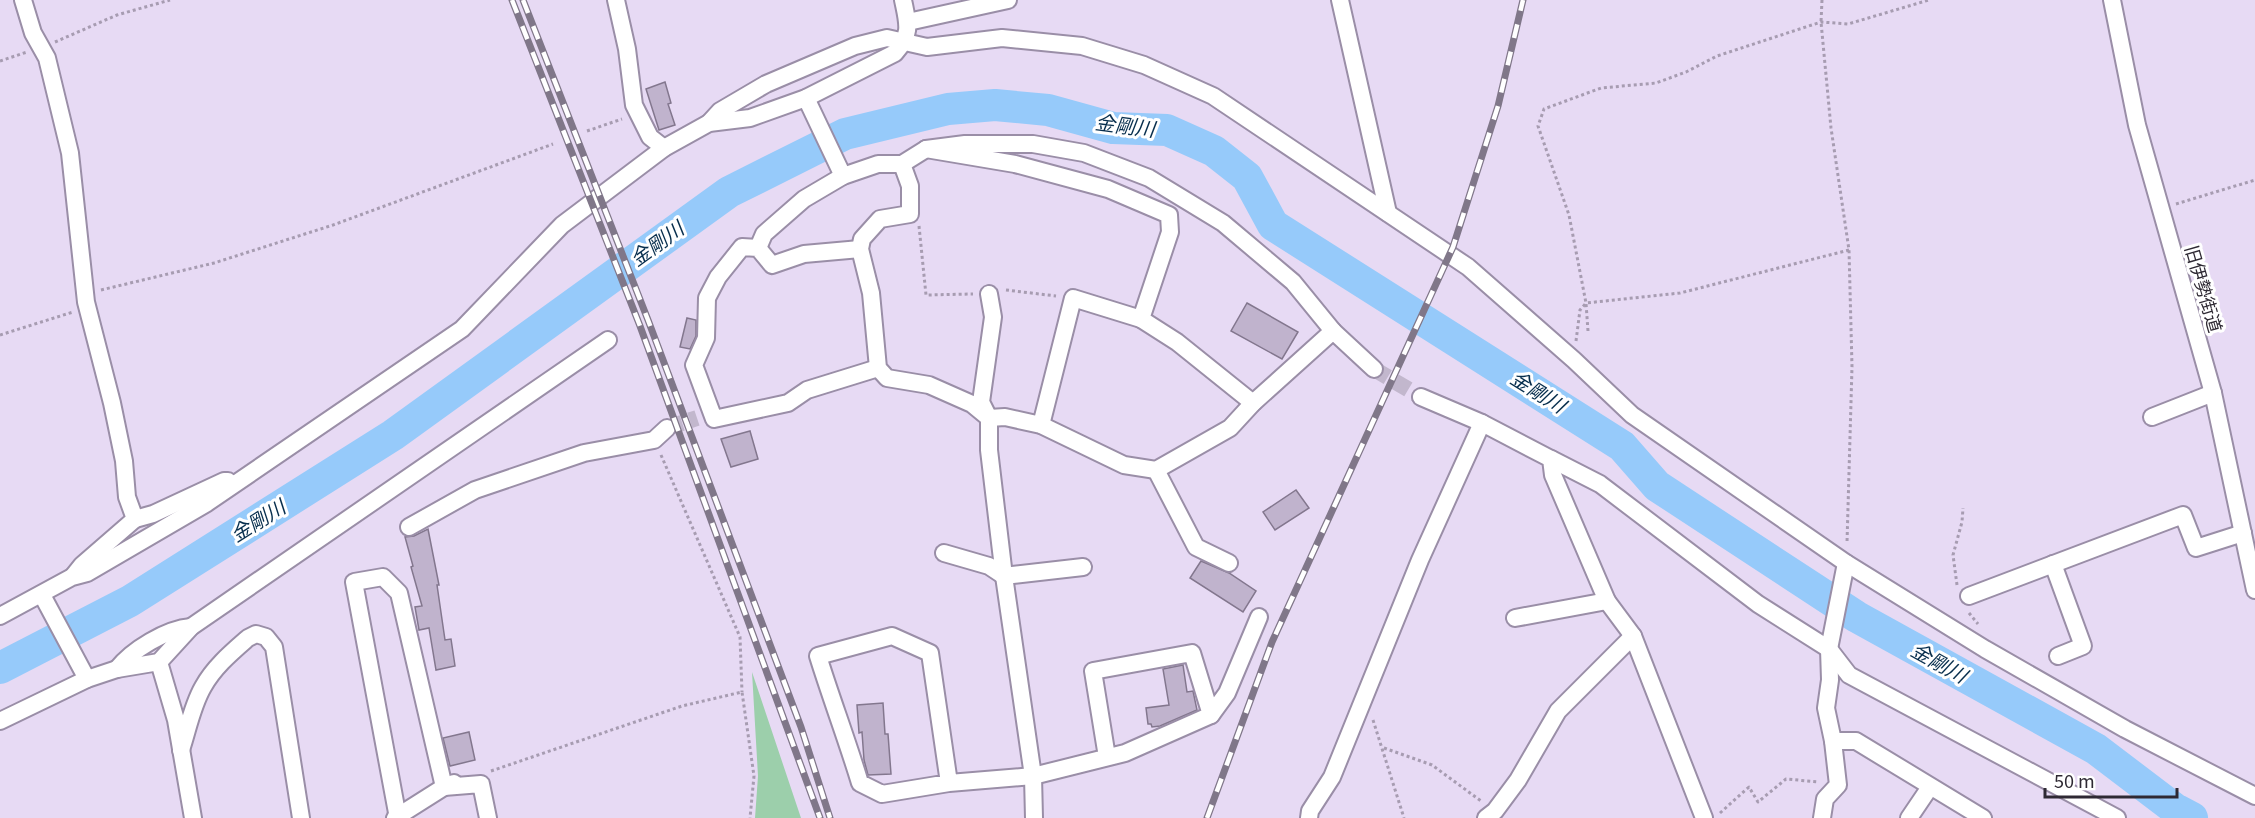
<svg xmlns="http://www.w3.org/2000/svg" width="2255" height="818" font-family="Georgia,'Noto Sans JP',serif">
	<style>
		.green { fill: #9ccfab }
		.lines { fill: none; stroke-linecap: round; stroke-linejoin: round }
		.river { stroke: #96cafa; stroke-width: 32 }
		.building { fill: #c0b3cd; stroke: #83778e; stroke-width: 1.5 }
		.minor-tunnel { stroke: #c2b7cd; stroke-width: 16; stroke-dasharray: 16 8; stroke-linecap: butt }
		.minor-casing { stroke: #9a8ea7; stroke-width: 20 }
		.path { stroke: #a79cb1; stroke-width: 3; stroke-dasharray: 3 3; stroke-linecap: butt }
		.minor { stroke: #fff; stroke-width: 16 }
		.rail-casing { stroke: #807789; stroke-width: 7 }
		.rail { stroke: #fff; stroke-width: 4.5; stroke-dasharray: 14; stroke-linecap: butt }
		.labels { text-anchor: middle; stroke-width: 6; stroke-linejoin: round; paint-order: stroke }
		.street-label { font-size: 18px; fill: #2e2933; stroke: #fff }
		.water-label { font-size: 20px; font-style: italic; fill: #072e4d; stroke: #fff }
	</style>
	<rect width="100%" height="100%" fill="#e7daf4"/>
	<polygon class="green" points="752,672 801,818 755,818 758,776"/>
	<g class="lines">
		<polyline class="river" points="0,668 130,601 393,435 729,192 845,134 948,109 995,105 1048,110 1113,128 1167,130 1214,151 1247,177 1273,225 1622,446 1657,486 1857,617 2096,749 2175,809 2192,818"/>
	</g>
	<g class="building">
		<polygon points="665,82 671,103 668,104 675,125 659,130 646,89"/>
		<polygon points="1247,303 1298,332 1282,359 1231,331"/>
		<polygon points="687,318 696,320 696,336 690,349 680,347"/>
		<polygon points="750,431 758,459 731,467 721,439"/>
		<polygon points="1296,490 1309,508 1275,530 1263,512"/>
		<polygon points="428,529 439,585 437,585 445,640 451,639 455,666 436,670 429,628 419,630 415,607 422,606 411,567 413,566 405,537 414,536"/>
		<polygon points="1201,561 1229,573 1256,591 1243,612 1190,578"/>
		<polygon points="1183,665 1187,692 1193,691 1197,710 1160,726 1152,727 1151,724 1148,724 1146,708 1169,705 1163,669"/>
		<polygon points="883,703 885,734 888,734 891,774 868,775 864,760 862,732 859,733 857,705"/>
		<polygon points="469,732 475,760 450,766 443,738"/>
	</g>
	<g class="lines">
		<g class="minor-tunnel">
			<polyline points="1374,369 1421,397"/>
			<polyline points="667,428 697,418"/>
		</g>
		<g class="minor-casing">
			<g id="minor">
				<polyline points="23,0 33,33 47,58 70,153 86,302 112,403 124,461 127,497 135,519 82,565 74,575"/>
				<polyline points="616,0 627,49 634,105 650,137 664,148"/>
				<polyline points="1340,0 1388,213"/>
				<polyline points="2112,0 2137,125 2213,393 2255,590"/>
				<polyline points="908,22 1008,0"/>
				<polyline points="806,98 843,176"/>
				<polyline points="709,123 720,111 766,84 855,46 887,38 927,47 1002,38 1082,46 1144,65 1213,96 1468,267 1574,360 1632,415 1846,563 1985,649 2125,729 2255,796"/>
				<polyline points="926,149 1015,164 1108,189 1169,215 1170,232 1141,319 1177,342 1253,403"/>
				<polyline points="902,164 926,149 965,144 1033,144 1084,153 1149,178 1223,223 1293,282 1333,331"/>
				<polyline points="758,248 764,234 804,199 843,176 878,164 902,164 910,186 910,214 880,219 862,239 860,249 871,293 878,368 887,378 929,385 972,404 989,418 1005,417 1041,425 1124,465 1156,470 1230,428 1253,403 1333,331 1374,369"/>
				<polyline points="860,249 804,254 772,265 758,248 742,247 718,277 707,298 706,338 694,365 714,419 788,403 807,390 878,368"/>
				<polyline points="989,294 993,317 981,402 989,418 989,450 1004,576 1033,776 1034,818"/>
				<polyline points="1421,397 1482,423 1551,459 1553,475 1607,601 1633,636 1704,818"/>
				<polyline points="2152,417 2213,393"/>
				<polyline points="1041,425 1073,298 1141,319"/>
				<polyline points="1551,459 1600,484 1758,604 1829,649 1849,675 2117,818"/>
				<polyline points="1156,470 1196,547 1229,563"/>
				<polyline points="135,519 153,514 224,481 228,481"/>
				<polyline points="409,527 475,490 584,453 654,440 667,428"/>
				<polyline points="944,553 989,566 1004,576 1083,567"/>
				<polyline points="2053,564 2083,646 2058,656"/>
				<polyline points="42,595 87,679"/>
				<polyline points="1969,596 2183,515 2196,548 2243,533"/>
				<path d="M0 616 72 577 87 573 207 503 462 329 562 225 664 148 709 123 750 118 806 98 895 53C912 34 908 24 903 0"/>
				<polyline points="1515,618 1607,601"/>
				<polyline points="159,662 176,720 193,818"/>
				<path d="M117 669C132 650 166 629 191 627"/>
				<polyline points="1211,715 1227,693 1259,617"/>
				<polyline points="0,721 87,679 117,669 159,662 191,627 608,340"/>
				<polyline points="1833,741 1856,741 1983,818"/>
				<path d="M181 750C188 729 192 706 203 687 214 667 232 652 248 638L256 634 266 637 274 647 301 818"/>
				<path d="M949 783 930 653 892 636 818 656C831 698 847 740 860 783L882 794 949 783 1033 776 1125 753 1211 715 1192 653 1093 671 1107 757"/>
				<polyline points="395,818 444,787 454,783"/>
				<polyline points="398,818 354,582 383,577 399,593 444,787 481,784 488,818"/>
				<polyline points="1309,818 1310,811 1332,777 1420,560 1482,423"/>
				<polyline points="1486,818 1495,811 1518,780 1558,711 1633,636"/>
				<polyline points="1822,818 1825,799 1838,785 1833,741 1826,708 1830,680 1829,649 1846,563"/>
				<polyline points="1909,818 1930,787"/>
			</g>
		</g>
		<g class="path">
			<polyline points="1822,0 1821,22 1831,128 1849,250 1852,367 1847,543"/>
			<polyline points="55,42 117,15 170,0"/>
			<polyline points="0,61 27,52"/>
			<polyline points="587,131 622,119"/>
			<polyline points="2176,204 2255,180"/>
			<polyline points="919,226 926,295 973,294"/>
			<polyline points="101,290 214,263 333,225 553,144"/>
			<polyline points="1006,290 1056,296"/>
			<polyline points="1588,331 1586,303 1680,293 1849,250"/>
			<polyline points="0,335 73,312"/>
			<polyline points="1576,341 1580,310 1586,303 1569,215 1538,126 1544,109 1601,88 1656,83 1686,72 1717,56 1821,22 1848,24 1929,0"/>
			<polyline points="661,455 740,637 742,692"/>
			<polyline points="1957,585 1953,555 1962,522 1963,508"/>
			<polyline points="1969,613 1978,624"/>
			<polyline points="1373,720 1404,818"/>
			<polyline points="1384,748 1432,765 1481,801"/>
			<polyline points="491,771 682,706 742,692 754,776 750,818"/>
			<polyline points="1720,813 1749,787 1758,802 1786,779 1819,782"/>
		</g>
		<use href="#minor" class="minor"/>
		<g class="rail-casing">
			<g id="rail">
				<polyline points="512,0 640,326 820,818"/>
				<polyline points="523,0 648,320 801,727 830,818"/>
				<polyline points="1207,818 1272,642 1453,247 1498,106 1523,0"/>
			</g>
		</g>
		<use href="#rail" class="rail"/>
	</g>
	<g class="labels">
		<g class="street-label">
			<text transform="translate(2203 289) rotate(74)" y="6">旧伊勢街道</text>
		</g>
		<g class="water-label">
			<text transform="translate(1125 126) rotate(7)" y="7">金剛川</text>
			<text transform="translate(657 244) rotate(-36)" y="7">金剛川</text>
			<text transform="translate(1538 392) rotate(32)" y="7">金剛川</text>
			<text transform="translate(258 521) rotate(-32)" y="7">金剛川</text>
			<text transform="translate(1939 663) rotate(29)" y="7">金剛川</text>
		</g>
	</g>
	<path d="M2045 788v9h132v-9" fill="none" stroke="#2e2933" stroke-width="3"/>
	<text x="2054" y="788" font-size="18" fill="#2e2933" stroke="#ffffff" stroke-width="4.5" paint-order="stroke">50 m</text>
</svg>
